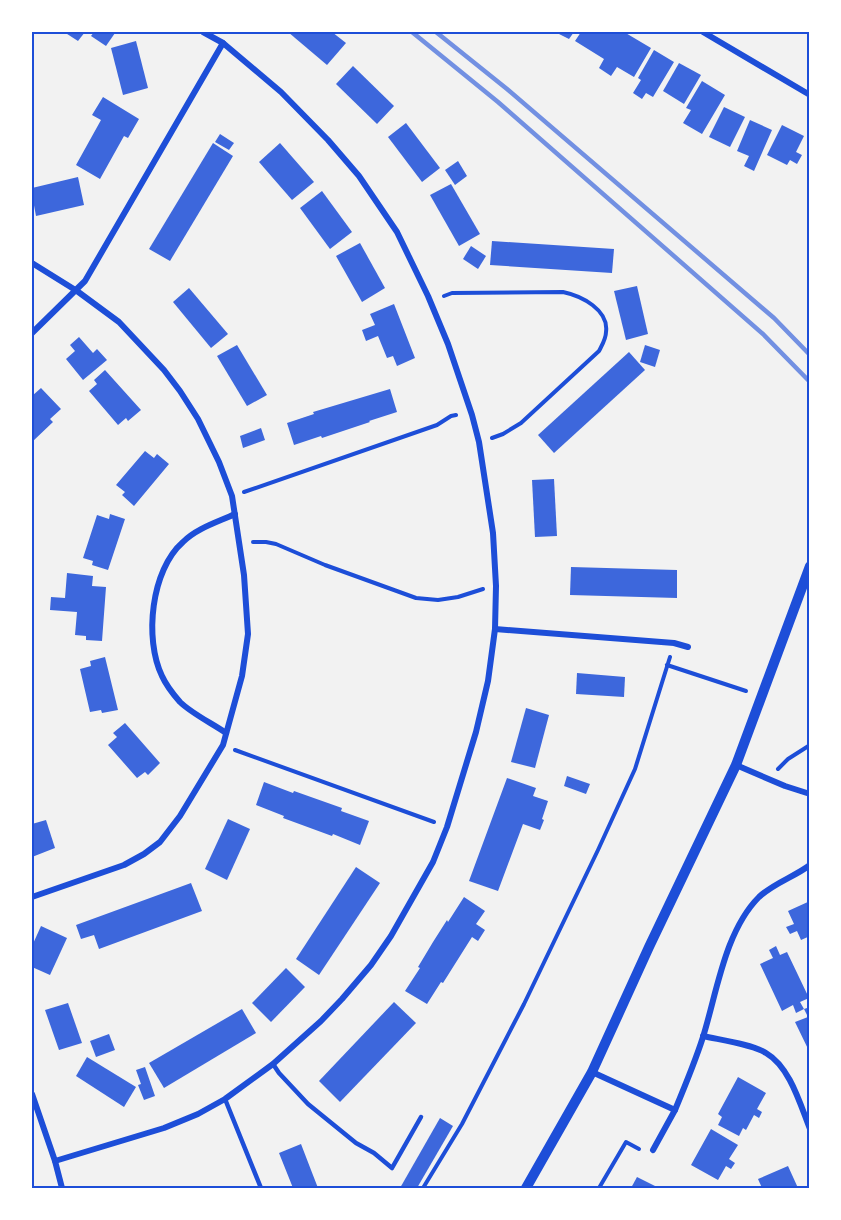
<svg xmlns="http://www.w3.org/2000/svg" width="841" height="1220" font-family="'PT Sans Narrow',sans-serif">
	<style>
		.building { fill: #3d67dc }
		.lines { fill: none; stroke-linecap: round; stroke-linejoin: round }
		.path { stroke: #1d4ed8; stroke-width: 4 }
		.service { stroke: #1d4ed8; stroke-width: 4.5 }
		.minor { stroke: #1d4ed8; stroke-width: 6 }
		.tertiary { stroke: #1d4ed8; stroke-width: 10 }
		.rail { stroke: #7290e2; stroke-width: 4.5 }
		.neatline { fill: none; stroke: #1d4ed8; stroke-width: 2 }
	</style>
	<rect width="100%" height="100%" fill="#f2f2f2"/>
	<g class="building">
		<polygon points="64,32 85,32 78,41"/>
		<polygon points="94,32 113,32 115,33 106,46 91,36"/>
		<polygon points="288,32 332,32 346,43 327,65"/>
		<polygon points="555,32 574,32 569,39"/>
		<polygon points="581,32 624,32 651,48 634,77 617,67 611,76 599,68 604,59 575,41"/>
		<polygon points="136,41 148,88 123,95 111,48"/>
		<polygon points="654,50 674,62 653,97 646,93 642,99 633,93 641,80 638,78"/>
		<polygon points="679,63 701,75 684,104 663,91"/>
		<polygon points="353,66 394,106 377,124 336,84"/>
		<polygon points="702,81 725,95 702,134 683,123 691,110 686,108"/>
		<polygon points="103,97 139,119 128,138 124,136 100,179 76,165 101,120 92,115"/>
		<polygon points="724,107 745,117 730,147 709,137"/>
		<polygon points="750,120 772,130 754,171 744,166 749,156 737,151"/>
		<polygon points="406,123 440,168 422,182 388,137"/>
		<polygon points="782,125 804,136 796,152 802,155 797,164 790,160 787,165 767,155"/>
		<polygon points="220,134 234,143 229,150 215,142"/>
		<polygon points="213,143 233,156 170,261 149,249"/>
		<polygon points="280,143 314,182 292,200 259,162"/>
		<polygon points="458,161 467,176 455,185 445,170"/>
		<polygon points="78,177 84,205 36,216 32,195 32,188"/>
		<polygon points="451,184 480,234 459,246 430,195"/>
		<polygon points="322,191 352,232 330,249 300,208"/>
		<polygon points="492,241 614,249 612,273 490,265"/>
		<polygon points="360,243 385,288 362,302 336,256"/>
		<polygon points="471,246 486,256 478,269 463,259"/>
		<polygon points="637,286 648,334 626,340 614,291"/>
		<polygon points="189,288 228,334 211,348 173,302"/>
		<polygon points="394,304 415,358 397,366 393,356 387,358 378,336 366,341 362,330 375,325 370,314"/>
		<polygon points="79,337 93,353 97,349 107,360 83,380 66,359 75,351 70,345"/>
		<polygon points="237,345 267,395 247,406 217,356"/>
		<polygon points="645,345 660,350 655,367 640,362"/>
		<polygon points="629,352 645,370 554,453 538,435"/>
		<polygon points="105,370 141,410 128,421 126,418 118,425 89,391 97,384 94,380"/>
		<polygon points="41,388 61,409 50,419 53,422 32,442 32,396"/>
		<polygon points="390,389 397,412 369,421 370,422 322,438 321,436 294,445 287,423 314,414 313,412"/>
		<polygon points="261,428 265,440 243,448 240,436"/>
		<polygon points="145,451 154,458 157,454 169,464 134,506 122,495 125,492 116,485"/>
		<polygon points="554,479 557,536 535,537 532,480"/>
		<polygon points="110,514 125,519 108,570 92,565 93,561 83,558 97,515 109,519"/>
		<polygon points="571,567 677,570 677,598 570,595"/>
		<polygon points="67,573 93,576 92,586 106,587 102,641 86,640 86,636 75,635 77,612 50,610 51,597 65,598"/>
		<polygon points="105,657 118,710 102,713 101,710 90,712 80,669 91,666 90,661"/>
		<polygon points="577,673 625,677 624,697 576,694"/>
		<polygon points="526,708 549,715 535,768 511,762"/>
		<polygon points="125,723 160,763 148,775 145,772 137,778 108,745 117,737 113,733"/>
		<polygon points="567,776 590,784 586,794 564,786"/>
		<polygon points="507,778 536,788 533,796 548,801 542,819 544,820 540,830 523,824 498,891 469,881"/>
		<polygon points="264,782 293,793 294,791 342,808 341,811 369,821 360,845 333,834 332,836 283,818 284,816 256,805"/>
		<polygon points="228,819 250,829 227,880 205,869"/>
		<polygon points="46,820 55,848 32,857 32,824"/>
		<polygon points="356,867 380,883 319,975 296,959"/>
		<polygon points="191,883 202,911 99,949 94,935 81,939 76,925"/>
		<polygon points="464,897 485,911 476,924 485,930 478,941 472,937 443,983 441,982 427,1004 405,991 420,968 418,967 433,942 447,920 448,922"/>
		<polygon points="810,901 810,936 801,940 797,931 790,934 786,927 794,924 788,911"/>
		<polygon points="41,926 67,938 50,975 32,967 32,946"/>
		<polygon points="776,946 780,955 787,952 809,998 800,1002 804,1009 796,1013 793,1005 782,1011 760,964 773,958 769,950"/>
		<polygon points="286,968 305,987 271,1022 252,1003"/>
		<polygon points="394,1002 416,1023 340,1102 319,1081"/>
		<polygon points="68,1003 82,1043 59,1050 45,1010"/>
		<polygon points="810,1007 810,1053 795,1022 808,1017 804,1009"/>
		<polygon points="242,1009 256,1033 164,1088 149,1063"/>
		<polygon points="109,1034 115,1050 96,1057 90,1041"/>
		<polygon points="87,1057 136,1087 124,1107 76,1076"/>
		<polygon points="145,1067 155,1096 144,1100 138,1085 141,1084 136,1070"/>
		<polygon points="738,1077 766,1093 757,1109 762,1112 759,1118 754,1115 746,1130 743,1128 739,1136 718,1125 722,1117 718,1114"/>
		<polygon points="440,1118 453,1126 417,1188 400,1188"/>
		<polygon points="711,1129 738,1145 729,1159 735,1163 731,1169 726,1166 718,1180 691,1165"/>
		<polygon points="301,1144 311,1170 318,1188 293,1188 279,1153"/>
		<polygon points="788,1166 798,1188 762,1188 758,1179"/>
		<polygon points="637,1177 659,1188 631,1188"/>
	</g>
	<g class="lines">
		<g class="path">
			<path d="M444 296 452 293 563 292C582 296 609 310 606 332 606 339 602 345 599 351L521 423 503 434 492 438"/>
			<polyline points="244,492 437,425 451,416 456,415"/>
			<polyline points="253,542 266,542 276,544 325,565 416,598 438,600 458,597 483,589"/>
			<polyline points="667,665 746,691"/>
			<polyline points="235,750 434,822"/>
			<polyline points="778,769 788,759 810,745"/>
			<polyline points="423,1188 462,1124 524,1004 598,850 635,769 670,657"/>
			<polyline points="599,1188 626,1142 639,1149"/>
		</g>
		<g class="service">
			<polyline points="273,1064 279,1073 308,1104 356,1143 374,1153 392,1168 421,1117"/>
			<polyline points="225,1099 261,1188"/>
		</g>
		<g class="minor">
			<polyline points="703,32 810,95"/>
			<polyline points="32,263 77,291 119,322 164,370 180,391 198,419 219,462 232,496 244,575 248,634 242,676 223,745 180,816 160,842 144,854 124,865 32,897"/>
			<polyline points="32,333 85,281 223,43"/>
			<polyline points="495,629 674,643 688,647"/>
			<path d="M226 733C213 724 191 713 180 702 173 694 166 685 162 676 144 639 151 570 183 542 197 528 218 522 235 514"/>
			<polyline points="736,765 785,786 810,794"/>
			<path d="M703 1036C721 1040 752 1044 766 1053 790 1067 800 1104 810 1129"/>
			<path d="M592 1072 675 1110C685 1086 695 1062 703 1037 717 992 725 931 759 897 774 883 794 877 810 865"/>
			<polyline points="32,1094 55,1161 62,1188"/>
			<polyline points="653,1150 675,1110"/>
			<polyline points="55,1161 164,1128 198,1114 225,1099 273,1064 321,1021 342,999 371,965 391,936 433,862 447,827 476,732 488,681 495,629 496,586 493,533 479,442 472,415 448,344 428,296 397,232 359,176 328,140 281,92 223,43 203,32"/>
		</g>
		<polyline class="tertiary" points="526,1188 592,1072 649,947 736,765 810,566"/>
		<g class="rail">
			<polyline points="412,32 498,102 763,334 810,382"/>
			<polyline points="436,32 507,89 774,318 810,355"/>
		</g>
	</g>
	<rect width="841" height="1220" fill="none" stroke="#ffffff" stroke-width="66"/>
	<rect x="33" y="33" width="775" height="1154" class="neatline"/>
</svg>
